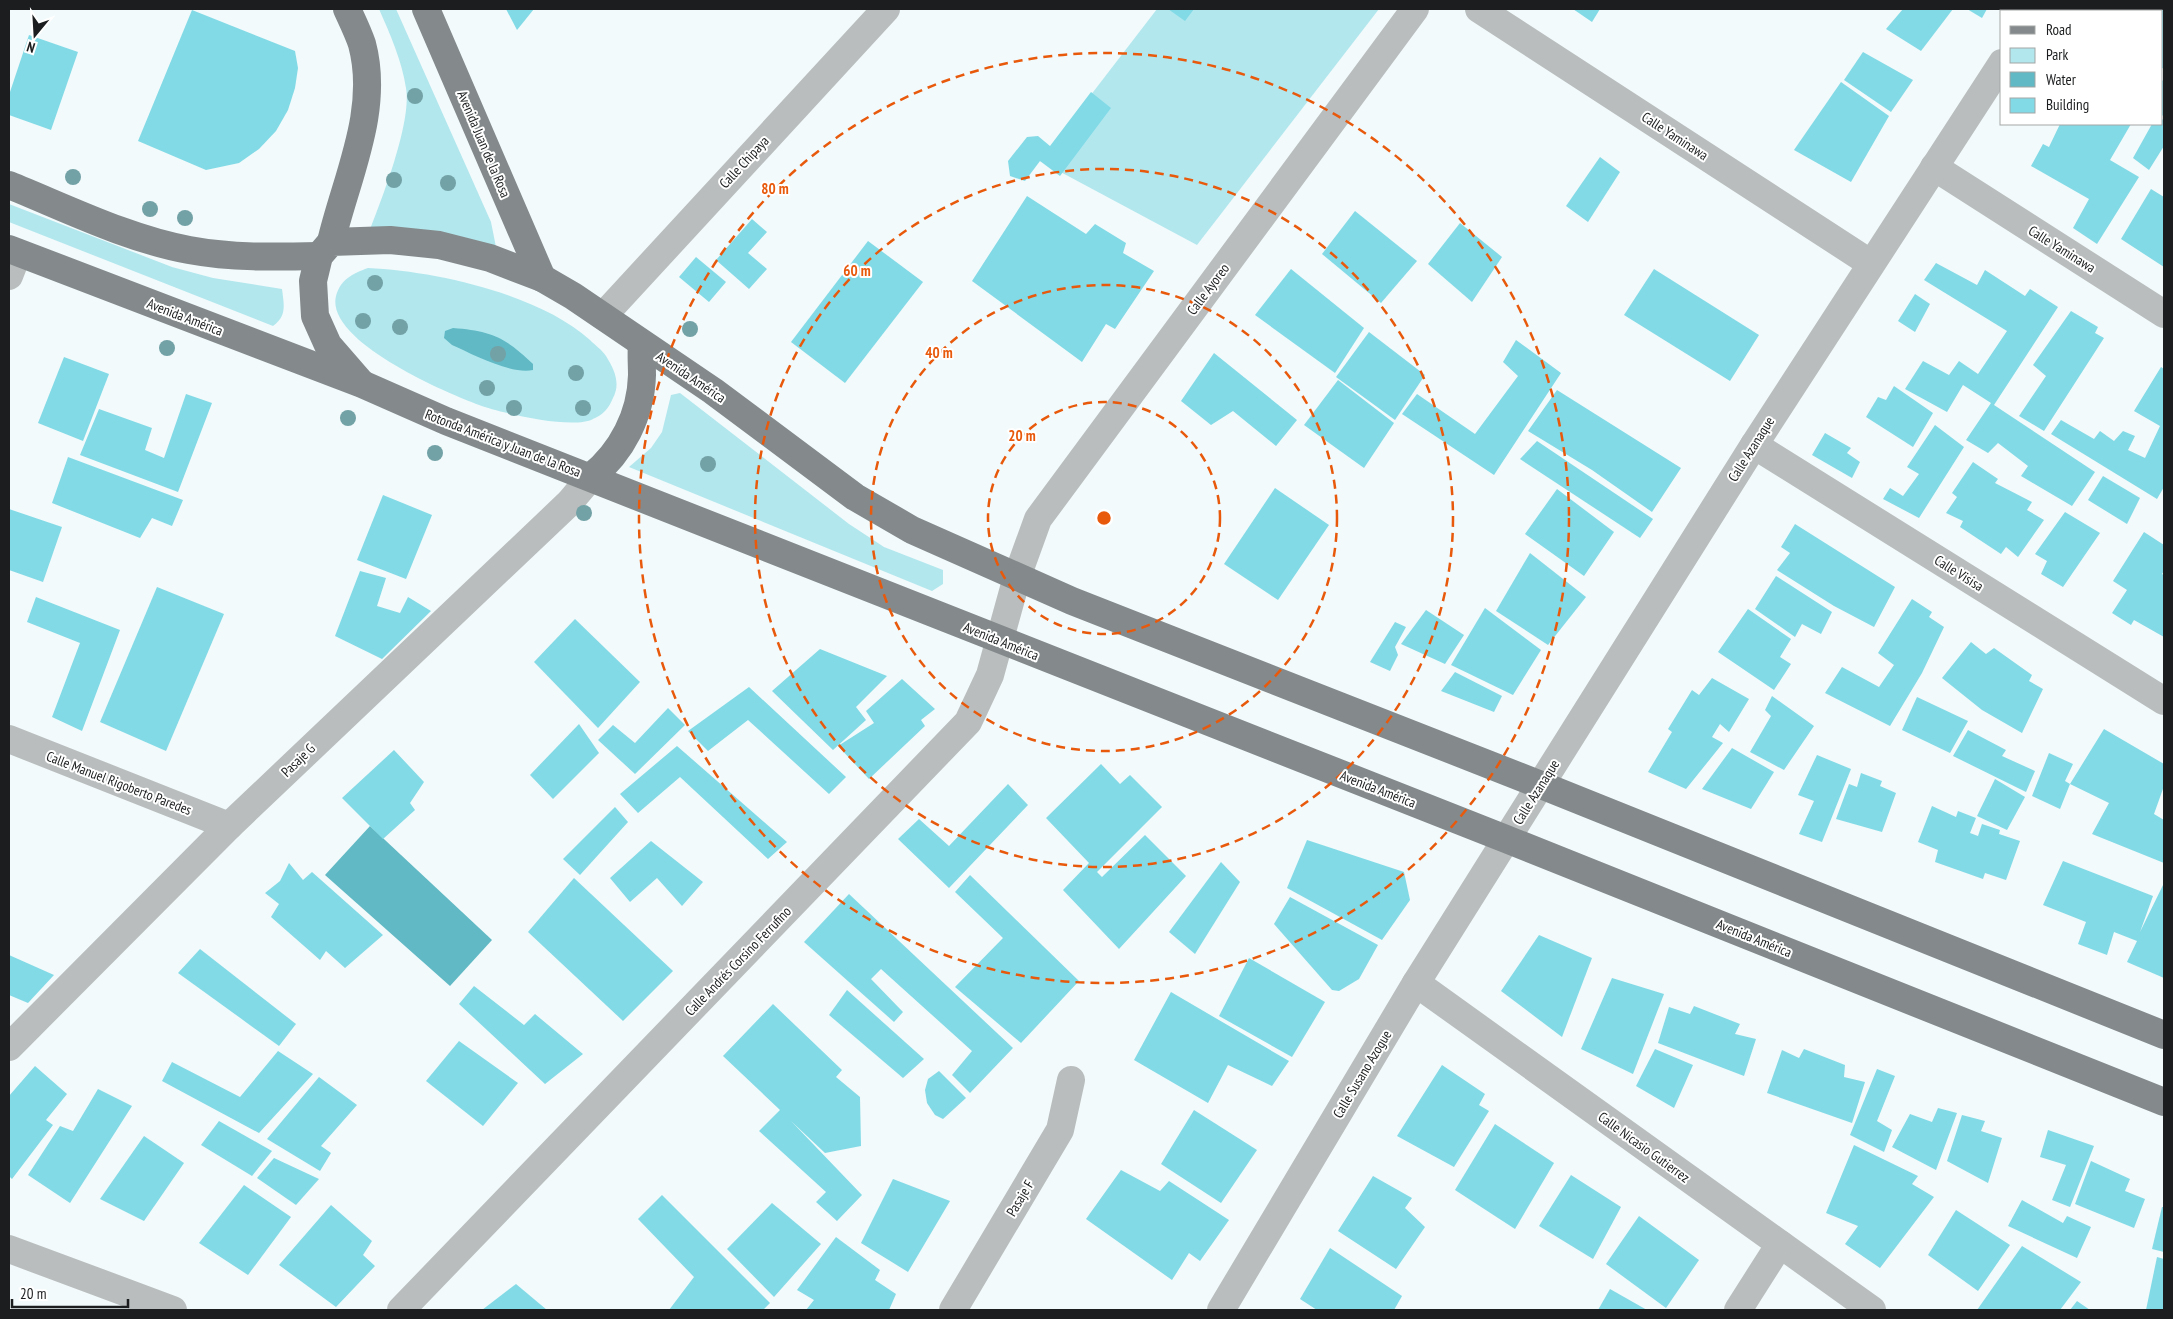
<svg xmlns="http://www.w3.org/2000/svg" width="2173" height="1319" font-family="'PT Sans Narrow',sans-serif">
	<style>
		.green { fill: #b2e7ee }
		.water { fill: #60b9c4 }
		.building { fill: #82dae6 }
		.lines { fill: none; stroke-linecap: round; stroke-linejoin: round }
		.minor { stroke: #b9bdbd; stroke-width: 28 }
		.major { stroke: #848a8b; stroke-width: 28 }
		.tree { fill: #72a1a6 }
		.ring { fill: none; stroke: #e8590c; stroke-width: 2.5; stroke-dasharray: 9 6 }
		.labels { text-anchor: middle; stroke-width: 4; stroke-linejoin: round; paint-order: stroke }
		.street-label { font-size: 14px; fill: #1b1d1e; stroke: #fff }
		.centre { fill: #e8590c; stroke: #fff; stroke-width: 2.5 }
		.ring-label { font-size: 15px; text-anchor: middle; font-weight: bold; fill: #e8590c; stroke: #fff; stroke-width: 4; stroke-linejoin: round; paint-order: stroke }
	</style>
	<rect width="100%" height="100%" fill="#f2fafb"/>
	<g class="green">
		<path d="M379 9H396L491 222 497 252 368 235C381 201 412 123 406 88 402 61 390 34 379 9Z"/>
		<polygon points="1157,9 1379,9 1197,245 1040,161"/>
		<path d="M9 204 172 267 213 278 282 289C284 305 287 316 273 326L9 222Z"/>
		<path d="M368 268C435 271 539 294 590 340 595 345 602 350 606 356 614 369 621 383 613 398 609 408 603 415 593 419 572 430 501 413 479 405 446 393 325 341 336 296 341 279 352 274 368 268Z"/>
		<polygon points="680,393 849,524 884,547 943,570 943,584 932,591 629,467 651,448 662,432 671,395"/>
	</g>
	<g class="water">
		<path d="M453 328C491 331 505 337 533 364V370C512 375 472 354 452 345L444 338 445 331Z"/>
		<polygon points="370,826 492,940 450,986 325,875"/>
	</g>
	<g class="building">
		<polygon points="506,9 534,9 517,30"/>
		<polygon points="1168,9 1194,9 1185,21"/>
		<polygon points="1573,9 1600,9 1592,22"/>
		<polygon points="1903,9 1953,9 1921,51 1886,29"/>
		<polygon points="1967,9 1987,9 1982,18"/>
		<polygon points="2130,9 2164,9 2164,69 2162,68 2162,11 2134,11"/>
		<polygon points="192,10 295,51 298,68 295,88 288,110 276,131 259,149 239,163 206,170 138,141"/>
		<polygon points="29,35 78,52 51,130 9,115 9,95"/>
		<polygon points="1863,52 1913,80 1891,112 1844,80"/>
		<polygon points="2162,80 2164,82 2164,117 2162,115"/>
		<polygon points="1841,82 1889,116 1851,182 1794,150"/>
		<polygon points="1091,92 1111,108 1060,176 1040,161 1025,181 1010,176 1008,161 1027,137 1038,136 1050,146"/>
		<polygon points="2162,119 2164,121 2164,146 2149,170 2133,158 2152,124 2162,124"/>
		<polygon points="2060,124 2131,124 2110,160 2139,177 2097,244 2073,228 2089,199 2031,166 2043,144 2049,147"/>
		<polygon points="1600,157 1620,172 1588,222 1566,206"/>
		<polygon points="2151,189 2164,197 2164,267 2121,239"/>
		<polygon points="1027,196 1086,234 1095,224 1126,243 1123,253 1154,271 1115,329 1106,324 1082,362 972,281"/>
		<polygon points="1355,211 1417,261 1381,303 1322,254"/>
		<polygon points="752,219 767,232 748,253 767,269 749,289 716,260"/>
		<polygon points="1460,223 1502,257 1472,302 1428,264"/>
		<polygon points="868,241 923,282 845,383 791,342"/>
		<polygon points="696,257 726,282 709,302 679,277"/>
		<polygon points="1936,263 1977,285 1985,270 2025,296 2030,289 2058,307 1994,405 2095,472 2072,506 2021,476 2028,466 1998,443 1988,453 1966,440 1991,403 1963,385 1947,412 1905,389 1923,361 1949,375 1959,361 1978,374 2007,331 1924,280"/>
		<polygon points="1291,269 1364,328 1335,373 1255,315"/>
		<polygon points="1654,269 1759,335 1730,381 1624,315"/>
		<polygon points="1915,294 1930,304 1915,332 1898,321"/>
		<polygon points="2071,311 2098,327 2095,333 2104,338 2044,431 2019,416 2046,376 2033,365"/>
		<polygon points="1369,332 1425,375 1395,420 1336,377"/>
		<polygon points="1516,340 1561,373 1494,475 1402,414 1417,394 1475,434 1518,376 1503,362"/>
		<polygon points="1214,353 1297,420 1276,446 1233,411 1211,425 1181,401"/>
		<polygon points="64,357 109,374 83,441 38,423"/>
		<polygon points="2161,367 2164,369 2164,487 2157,499 2051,434 2061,420 2094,439 2100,431 2114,441 2123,431 2135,436 2128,450 2145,458 2160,426 2134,411"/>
		<polygon points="1338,380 1394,423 1364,468 1304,425"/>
		<polygon points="1894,386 1933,413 1913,447 1866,417 1878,397 1886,400"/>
		<polygon points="1557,390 1681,468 1652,512 1592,470 1528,431"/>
		<polygon points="186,394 212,403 178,492 80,455 99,409 152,428 145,450 164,458"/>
		<polygon points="1935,425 1964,447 1919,518 1883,499 1890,488 1903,496 1919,474 1907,467"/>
		<polygon points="1825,433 1851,448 1847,453 1860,462 1852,478 1812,455"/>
		<polygon points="1537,441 1653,519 1640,538 1520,459"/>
		<polygon points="68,457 183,500 172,526 152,518 140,538 52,503"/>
		<polygon points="1973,462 1998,479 1995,483 2032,502 2027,510 2044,520 2018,557 2006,547 2001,554 1960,527 1963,521 1946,513 1957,497 1952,493"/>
		<polygon points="2103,476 2140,498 2127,524 2088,500"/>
		<polygon points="1275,488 1329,525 1278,600 1224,564"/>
		<polygon points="1557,489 1614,532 1584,576 1525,534"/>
		<polygon points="383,495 432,515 406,579 357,560"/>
		<polygon points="9,509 62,527 43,582 9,570"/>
		<polygon points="2065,512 2100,533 2063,587 2041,574 2047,561 2035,554"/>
		<polygon points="1795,524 1895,587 1874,627 1834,606 1777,570 1790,553 1781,547"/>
		<polygon points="2144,532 2164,545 2164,571 2162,574 2164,575 2164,637 2134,620 2131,625 2112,613 2127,590 2113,581"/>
		<polygon points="1530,553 1586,597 1548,645 1496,611"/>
		<polygon points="360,571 386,578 377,606 400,613 408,597 431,611 382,659 335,636"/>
		<polygon points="1776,576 1832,612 1821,634 1802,624 1795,637 1755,609"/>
		<polygon points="157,587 224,614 166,751 100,722"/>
		<polygon points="36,597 120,630 82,731 52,717 80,643 27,622"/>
		<polygon points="1912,599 1932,612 1929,617 1944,627 1922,673 1890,726 1825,693 1842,667 1879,687 1894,665 1878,653"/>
		<polygon points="1485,608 1541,650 1513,695 1451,665"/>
		<polygon points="1748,609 1791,639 1780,657 1791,664 1774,690 1718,652"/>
		<polygon points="1426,610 1464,635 1445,664 1401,644"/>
		<polygon points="575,619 640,682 598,728 534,662"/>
		<polygon points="1395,622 1406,627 1395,647 1398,655 1390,671 1370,662"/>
		<polygon points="1971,642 1986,654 1994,648 2032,675 2029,681 2043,689 2022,733 1982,710 1942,678"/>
		<polygon points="820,649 887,676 856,707 866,720 833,750 772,691"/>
		<polygon points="1455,672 1502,696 1494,712 1441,691"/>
		<polygon points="1712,678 1749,699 1729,732 1720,724 1712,737 1723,743 1686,789 1648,772 1672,732 1668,729 1692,690 1699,695"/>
		<polygon points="902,679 935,709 921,720 925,726 869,779 838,746 874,723 866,711"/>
		<polygon points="749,687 846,777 829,794 748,720 708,751 688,731"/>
		<polygon points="1772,696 1814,726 1784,770 1750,752 1771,716 1765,710"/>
		<polygon points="1917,697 1968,721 1950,753 1902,730"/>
		<polygon points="668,708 685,725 635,774 598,740 613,725 635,743"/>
		<polygon points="579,724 599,753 553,799 530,775"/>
		<polygon points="2104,729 2164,764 2164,786 2154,814 2164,820 2164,863 2092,834 2109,803 2070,784"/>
		<polygon points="1968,730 2006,750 2002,756 2035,771 2026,792 1953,756"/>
		<polygon points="677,746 787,842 768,859 680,777 638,813 620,794"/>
		<polygon points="1732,748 1774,772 1751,809 1702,789"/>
		<polygon points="394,750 424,782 410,803 415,810 383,839 342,798"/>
		<polygon points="2049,753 2073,764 2065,781 2070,784 2060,809 2032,796"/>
		<polygon points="1817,755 1851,769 1822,842 1799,834 1814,801 1798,795"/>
		<polygon points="1101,764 1120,784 1130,775 1162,807 1097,872 1102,877 1145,835 1186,876 1119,949 1063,890 1089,863 1046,818"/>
		<polygon points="1861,773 1882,781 1880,786 1896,793 1882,832 1836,819 1849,784 1857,787"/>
		<polygon points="1995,779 2025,797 2007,830 1977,816"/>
		<polygon points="1008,784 1028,805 949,888 898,839 919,819 949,846"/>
		<polygon points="1932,806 1956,817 1958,811 1976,818 1970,833 1978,836 1982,824 2000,830 1999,834 2020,841 2006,880 1985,873 1983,879 1935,862 1938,850 1918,842"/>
		<polygon points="615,807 628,822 580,875 563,859"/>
		<polygon points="1307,840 1404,872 1410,900 1382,940 1287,888"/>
		<polygon points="651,841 703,882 682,906 657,878 630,902 610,878"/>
		<polygon points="2063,861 2153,896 2140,932 2164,883 2164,978 2127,962 2137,941 2114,932 2107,955 2078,944 2086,922 2043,905"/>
		<polygon points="1221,862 1240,882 1195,954 1169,932"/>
		<polygon points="289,863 303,880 312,872 383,935 345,968 326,951 320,960 271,917 279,904 265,893 280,881"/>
		<polygon points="970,875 1079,981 1021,1043 955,987 1003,938 955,892"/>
		<polygon points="574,878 673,971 623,1021 528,932"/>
		<polygon points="849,894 1013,1048 970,1093 952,1075 972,1051 881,969 871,979 903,1012 894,1022 804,942"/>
		<polygon points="1290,897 1378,945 1359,979 1339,991 1332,990 1274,924"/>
		<polygon points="1539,935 1592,958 1562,1037 1501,991"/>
		<polygon points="200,949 296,1024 279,1046 178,973"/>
		<polygon points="9,955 54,975 28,1003 9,995"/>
		<polygon points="1249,958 1325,1002 1292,1057 1219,1016"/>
		<polygon points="1612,978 1664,994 1633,1074 1581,1049"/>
		<polygon points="474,986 524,1025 535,1014 583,1054 545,1084 459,1004"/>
		<polygon points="847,990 924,1059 903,1078 829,1015"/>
		<polygon points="1171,992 1289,1061 1272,1086 1228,1065 1208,1103 1134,1060"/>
		<polygon points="773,1004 842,1070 836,1077 860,1097 861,1146 825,1153 791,1121 862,1195 837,1221 816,1202 826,1192 759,1131 780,1110 723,1056"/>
		<polygon points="1694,1006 1740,1024 1735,1034 1756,1039 1744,1076 1658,1043 1669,1007 1690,1014"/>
		<polygon points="459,1041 518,1083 483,1126 426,1081"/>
		<polygon points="1655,1049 1693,1065 1674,1108 1636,1086"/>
		<polygon points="1804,1049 1845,1065 1844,1077 1865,1082 1852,1123 1767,1093 1782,1050 1799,1058"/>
		<polygon points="278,1051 313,1074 259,1133 162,1081 172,1062 240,1097"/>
		<polygon points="1442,1065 1485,1094 1479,1105 1489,1111 1454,1167 1397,1136"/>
		<polygon points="35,1066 67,1094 46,1120 53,1125 12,1179 9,1176 9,1096"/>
		<polygon points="1877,1069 1895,1076 1877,1121 1892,1130 1884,1152 1850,1135"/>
		<polygon points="939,1071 966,1098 943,1119 935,1115 927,1103 925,1090 928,1079"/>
		<polygon points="319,1077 357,1105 321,1146 331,1153 320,1171 267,1139"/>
		<polygon points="98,1089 132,1106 70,1203 28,1175 60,1126 73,1131"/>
		<polygon points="1938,1108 1957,1113 1936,1170 1892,1147 1910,1114 1932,1122"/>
		<polygon points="1194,1110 1257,1150 1221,1203 1161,1164"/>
		<polygon points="1962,1115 1985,1121 1981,1131 2002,1138 1988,1183 1947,1161"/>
		<polygon points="219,1121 272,1151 252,1176 201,1145"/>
		<polygon points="1495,1124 1554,1163 1515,1229 1455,1190"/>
		<polygon points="2048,1130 2094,1146 2070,1207 2052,1200 2066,1165 2040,1157"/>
		<polygon points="144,1136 184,1163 144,1221 100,1199"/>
		<polygon points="1854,1145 1918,1176 1912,1184 1934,1197 1880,1268 1845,1244 1858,1226 1826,1213"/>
		<polygon points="274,1158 319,1179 296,1205 257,1178"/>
		<polygon points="2091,1161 2130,1179 2125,1191 2145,1199 2134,1228 2075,1204"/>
		<polygon points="1121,1170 1160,1191 1169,1181 1229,1220 1200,1261 1189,1253 1172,1280 1086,1219"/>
		<polygon points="1571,1175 1621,1207 1593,1259 1539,1226"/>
		<polygon points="1373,1176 1412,1198 1405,1208 1425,1227 1396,1269 1338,1231"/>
		<polygon points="893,1179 950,1201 908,1272 861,1243"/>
		<polygon points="244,1185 291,1217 248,1275 199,1243"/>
		<polygon points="662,1195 770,1303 763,1310 669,1310 694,1277 638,1219"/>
		<polygon points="2022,1200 2063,1223 2067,1216 2091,1227 2077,1258 2008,1226"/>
		<polygon points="772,1203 821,1244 774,1297 727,1249"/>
		<polygon points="331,1205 372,1241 363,1255 375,1266 336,1307 279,1265"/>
		<polygon points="2162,1207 2164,1207 2164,1252 2152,1249"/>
		<polygon points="1956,1210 2010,1245 1978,1291 1928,1255"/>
		<polygon points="1639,1216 1699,1260 1666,1308 1606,1264"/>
		<polygon points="836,1237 880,1270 875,1280 896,1294 889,1310 806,1310 814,1300 797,1290"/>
		<polygon points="2022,1246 2081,1282 2060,1310 1977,1310"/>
		<polygon points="1330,1248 1402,1296 1394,1310 1317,1310 1300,1299"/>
		<polygon points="2157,1257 2164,1259 2164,1310 2146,1310"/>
		<polygon points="516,1284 547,1310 482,1310"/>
		<polygon points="1610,1289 1647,1310 1598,1310"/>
		<polygon points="2077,1301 2090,1310 2070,1310"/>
	</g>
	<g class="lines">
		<g class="minor">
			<polyline points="1479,9 1870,263"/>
			<polyline points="2035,11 2037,9"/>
			<polyline points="1934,167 2164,314"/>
			<polyline points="9,276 18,253"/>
			<polyline points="603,316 886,9"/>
			<polyline points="1754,445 2164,701"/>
			<polyline points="9,739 229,826"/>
			<polyline points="1416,983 1872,1310"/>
			<polyline points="9,1047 229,826 569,503 591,477"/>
			<polyline points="9,1249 173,1310"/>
			<polyline points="401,1310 968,722 990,675 1017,577 1038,519 1415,9"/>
			<polyline points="953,1310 1060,1130 1071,1080"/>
			<polyline points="1221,1310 1416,983 1754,445 2002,63"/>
			<polyline points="1738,1310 1780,1244"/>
		</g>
		<g class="major">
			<polyline points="426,9 542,278"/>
			<path d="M9 185C66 208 128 239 189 250 232 258 275 257 319 256"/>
			<path d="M331 242C346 178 380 111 362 44 358 32 352 20 347 9"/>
			<polyline points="9,249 362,384 446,421 1506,839 2164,1102"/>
			<polyline points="361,383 328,345 315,316 313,281 319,256 331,242 390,240 439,245 490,258 542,278 573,296 713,391 855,497 912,530 1072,601 1541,785 2164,1035"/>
			<path d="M591 477C622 452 641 415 642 375 642 365 641 354 642 344"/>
		</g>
	</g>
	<g class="tree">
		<circle cx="415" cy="96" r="8"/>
		<circle cx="73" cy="177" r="8"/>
		<circle cx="394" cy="180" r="8"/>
		<circle cx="448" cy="183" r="8"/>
		<circle cx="150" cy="209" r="8"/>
		<circle cx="185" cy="218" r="8"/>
		<circle cx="375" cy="283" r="8"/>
		<circle cx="363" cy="321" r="8"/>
		<circle cx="400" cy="327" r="8"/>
		<circle cx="690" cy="329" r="8"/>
		<circle cx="167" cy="348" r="8"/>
		<circle cx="498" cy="354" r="8"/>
		<circle cx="576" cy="373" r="8"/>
		<circle cx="487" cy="388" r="8"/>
		<circle cx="514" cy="408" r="8"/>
		<circle cx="583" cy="408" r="8"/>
		<circle cx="348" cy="418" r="8"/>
		<circle cx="435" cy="453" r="8"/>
		<circle cx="708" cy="464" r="8"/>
		<circle cx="584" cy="513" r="8"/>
	</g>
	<g class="ring">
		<circle cx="1104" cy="518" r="116"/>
		<circle cx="1104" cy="518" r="233"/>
		<circle cx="1104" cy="518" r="349"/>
		<circle cx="1104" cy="518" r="465"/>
	</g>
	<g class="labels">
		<g class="street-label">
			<text transform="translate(1675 136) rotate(33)" y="5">Calle Yaminawa</text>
			<text transform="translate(484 144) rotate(67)" y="5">Avenida Juan de la Rosa</text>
			<text transform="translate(744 162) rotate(-47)" y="5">Calle Chipaya</text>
			<text transform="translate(2062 249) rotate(32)" y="5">Calle Yaminawa</text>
			<text transform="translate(1208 289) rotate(-53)" y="5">Calle Ayoreo</text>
			<text transform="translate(185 317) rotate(21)" y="5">Avenida América</text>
			<text transform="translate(691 377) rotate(34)" y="5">Avenida América</text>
			<text transform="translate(503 443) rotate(21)" y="5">Rotonda América y Juan de la Rosa</text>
			<text transform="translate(1751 449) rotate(-58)" y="5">Calle Azanaque</text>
			<text transform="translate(1959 573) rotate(32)" y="5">Calle Visisa</text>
			<text transform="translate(1001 641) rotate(22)" y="5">Avenida América</text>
			<text transform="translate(298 760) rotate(-44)" y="5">Pasaje G</text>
			<text transform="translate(119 783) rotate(21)" y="5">Calle Manuel Rigoberto Paredes</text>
			<text transform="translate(1378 789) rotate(21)" y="5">Avenida América</text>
			<text transform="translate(1536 792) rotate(-58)" y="5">Calle Azanaque</text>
			<text transform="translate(1754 938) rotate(22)" y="5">Avenida América</text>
			<text transform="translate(738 961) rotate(-46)" y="5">Calle Andrés Corsino Ferrufino</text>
			<text transform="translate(1362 1074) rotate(-59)" y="5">Calle Susano Azogue</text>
			<text transform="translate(1644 1147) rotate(36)" y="5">Calle Nicasio Gutierrez</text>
			<text transform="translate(1020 1198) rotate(-59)" y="5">Pasaje F</text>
		</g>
	</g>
	<circle cx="1104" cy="518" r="8" class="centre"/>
	<g class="ring-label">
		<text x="775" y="194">80 m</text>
		<text x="857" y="276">60 m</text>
		<text x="939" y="358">40 m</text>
		<text x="1022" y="441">20 m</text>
	</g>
	<rect width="2173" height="1319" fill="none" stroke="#1b1d1e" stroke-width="20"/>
	<rect x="2000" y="10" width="162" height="115" fill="#ffffff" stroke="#a4a5a5"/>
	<rect x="2010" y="26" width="25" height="8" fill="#848a8b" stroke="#a4a5a5"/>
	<text x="2046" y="35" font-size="15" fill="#1b1d1e">Road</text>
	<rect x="2010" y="48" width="25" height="15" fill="#b2e7ee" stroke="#a4a5a5"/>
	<text x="2046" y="60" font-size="15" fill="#1b1d1e">Park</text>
	<rect x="2010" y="72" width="25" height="15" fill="#60b9c4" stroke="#a4a5a5"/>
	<text x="2046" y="85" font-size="15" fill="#1b1d1e">Water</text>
	<rect x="2010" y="98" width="25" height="15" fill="#82dae6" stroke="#a4a5a5"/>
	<text x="2046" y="110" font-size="15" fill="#1b1d1e">Building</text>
	<g transform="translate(35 35) rotate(198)" stroke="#ffffff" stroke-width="4" paint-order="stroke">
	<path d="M0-4L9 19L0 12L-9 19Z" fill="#1b1d1e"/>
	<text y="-8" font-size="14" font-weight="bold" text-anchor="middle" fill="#1b1d1e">N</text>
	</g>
	<path d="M12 1299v8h116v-8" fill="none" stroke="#1b1d1e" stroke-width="2.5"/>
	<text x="20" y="1299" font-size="15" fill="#1b1d1e" stroke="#ffffff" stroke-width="4" paint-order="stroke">20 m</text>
</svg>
